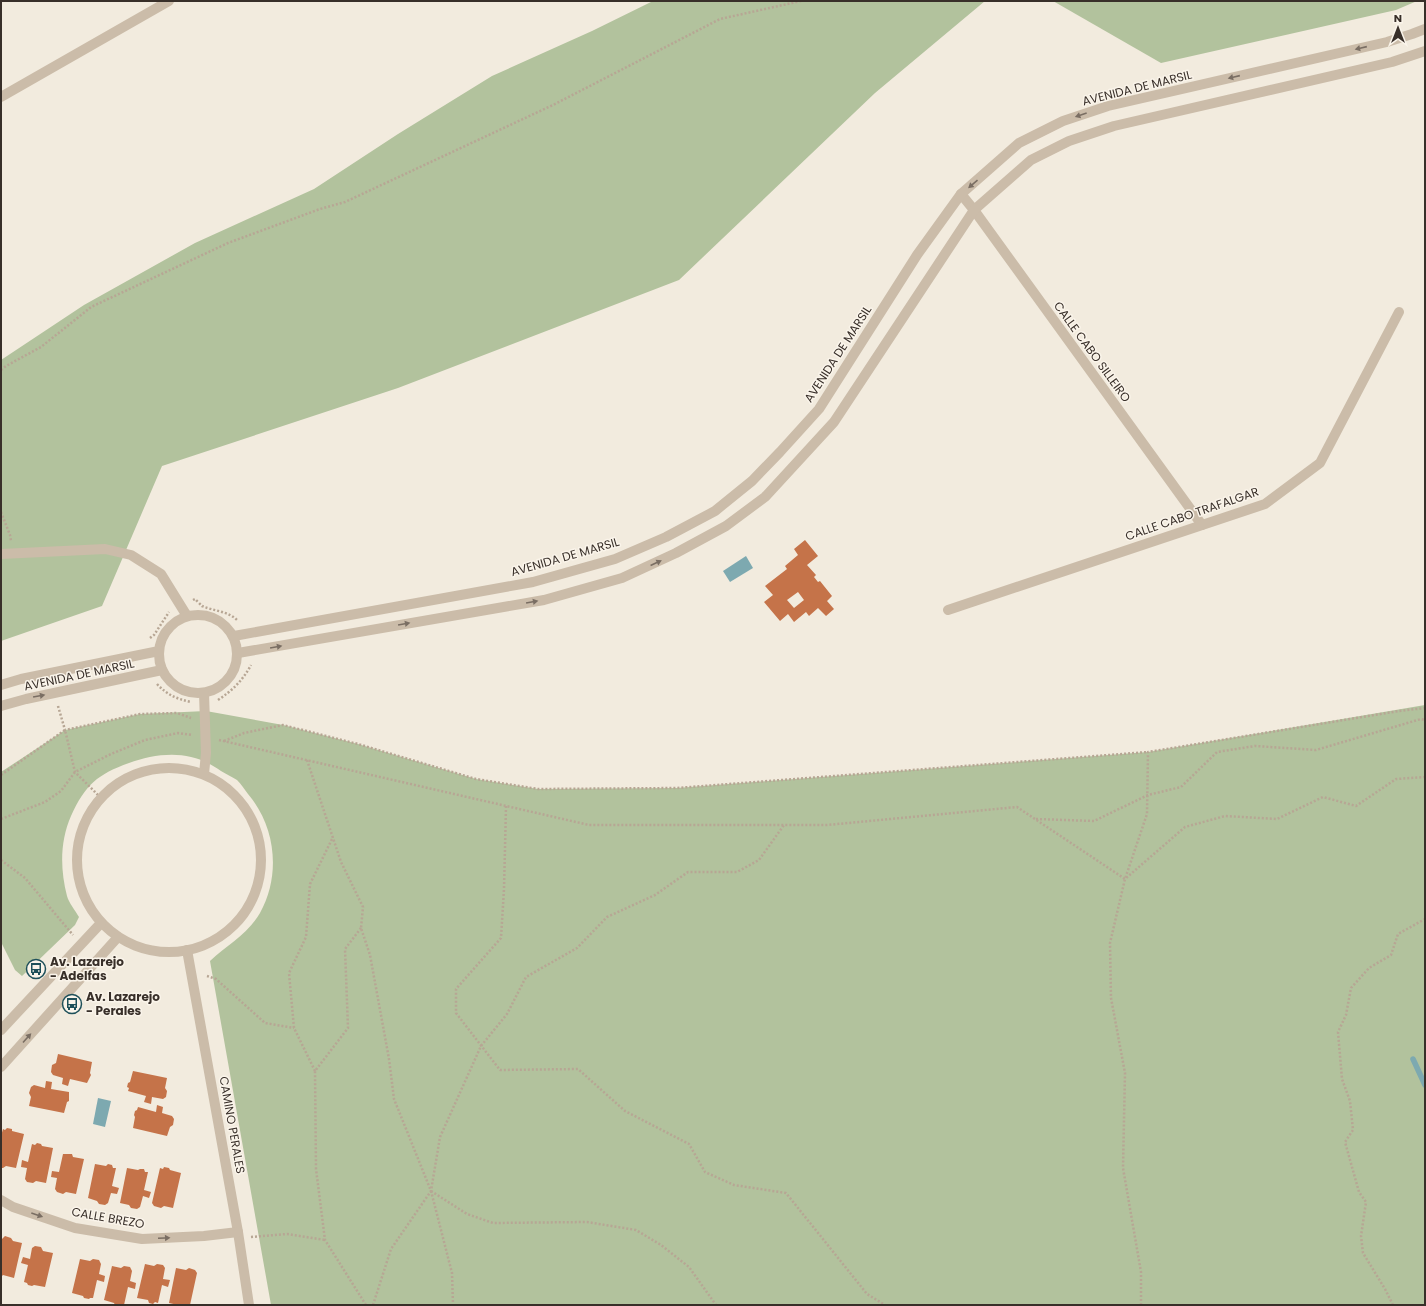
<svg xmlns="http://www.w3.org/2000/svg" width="1426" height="1306" font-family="Poppins,sans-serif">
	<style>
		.green { fill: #b2c29d }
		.water { fill: #7da9b0 }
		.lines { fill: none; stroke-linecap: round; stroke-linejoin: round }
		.stream { stroke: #7da9b0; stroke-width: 5.5 }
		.building { fill: #c57349; fill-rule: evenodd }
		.path { stroke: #b7a694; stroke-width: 2.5; stroke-dasharray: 2 2; stroke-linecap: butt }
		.minor { stroke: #cbbca9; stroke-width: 10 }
		.oneway { fill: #7a6e63 }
		.labels { text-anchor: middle; stroke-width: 3; stroke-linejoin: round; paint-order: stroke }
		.street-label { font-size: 12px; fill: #382f29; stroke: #faf4ea }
		.poi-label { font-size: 12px; font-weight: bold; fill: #382f29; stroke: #faf4ea; text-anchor: start }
	</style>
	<rect width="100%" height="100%" fill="#f2ebde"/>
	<g class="green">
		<polygon points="653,1 985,1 875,93 679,280 398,388 162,466 102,606 1,641 1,360 84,305 195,243 314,189 398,134 492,76 592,31"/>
		<polygon points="1053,1 1417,1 1396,10 1161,63"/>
		<path d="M1425 705V1305H271L210 961C227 945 248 934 260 913 281 875 276 827 248 794 245 790 241 784 237 780 232 777 226 774 221 771 212 765 202 759 191 757 171 752 148 756 129 763 98 774 85 785 71 816 60 841 60 869 67 896 69 903 75 910 79 917L75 925 22 976 15 970 1 942V772L65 730 140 714 206 711 283 725 358 744 476 779 538 789 677 788 1148 752Z"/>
	</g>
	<g class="water">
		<polygon points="746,556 753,568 730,582 723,571"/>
		<polygon points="98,1098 111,1101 105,1127 93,1124"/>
	</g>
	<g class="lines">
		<polyline class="stream" points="1413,1059 1425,1085"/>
	</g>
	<g class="building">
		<path d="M805 540 818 556 807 565 816 575 814 577 818 582 820 581 832 596 827 601 834 609 826 616 818 608 809 616 806 612 794 622 788 614 780 621 764 602 773 595 765 586 787 569 785 566 798 555 794 549ZM798 592 804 600 794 608 787 600Z"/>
		<polygon points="58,1054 92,1062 90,1073 91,1075 87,1083 70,1079 68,1086 62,1084 63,1078 53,1075 51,1072 52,1065 56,1063"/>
		<polygon points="133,1071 167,1078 165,1088 167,1091 166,1097 163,1099 152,1097 151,1104 144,1102 146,1096 128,1091 129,1088 127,1087 128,1083 130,1082"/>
		<polygon points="46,1081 52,1082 51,1089 69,1092 69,1101 67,1102 64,1113 29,1106 31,1097 29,1093 31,1087 34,1085 45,1088"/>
		<polygon points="157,1105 163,1107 162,1113 172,1116 174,1119 173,1125 170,1127 167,1136 133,1128 135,1117 134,1115 135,1111 137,1110 138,1107 156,1112"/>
		<polygon points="7,1128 12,1129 12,1131 24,1134 16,1168 6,1166 3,1168 1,1168 1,1136 3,1129 5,1130"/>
		<polygon points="37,1143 41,1144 42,1146 53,1148 46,1183 36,1181 33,1183 27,1182 25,1179 27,1168 21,1167 22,1160 28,1162 32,1144 35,1145"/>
		<polygon points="63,1154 72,1154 73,1157 84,1159 76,1194 66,1192 63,1194 57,1192 55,1189 57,1178 51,1177 52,1171 59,1172"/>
		<polygon points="95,1164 106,1166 108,1164 112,1165 113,1168 116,1168 112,1186 119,1188 117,1194 111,1193 108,1203 105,1205 99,1204 97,1201 88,1198"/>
		<polygon points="164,1167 169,1168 170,1170 181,1173 173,1208 164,1206 161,1208 154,1206 152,1203 160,1168 163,1169"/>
		<polygon points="127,1168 138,1170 140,1169 144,1169 145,1172 148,1172 144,1190 151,1192 149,1198 143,1196 140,1207 137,1209 131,1208 129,1205 120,1203"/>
		<polygon points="5,1236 11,1238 13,1241 22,1243 14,1278 3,1275 1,1277 1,1240"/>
		<polygon points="35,1246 41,1247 43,1251 53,1253 45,1287 34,1285 32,1286 28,1285 27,1283 24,1282 28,1265 21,1263 23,1257 30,1259 32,1248"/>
		<polygon points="80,1259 90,1261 93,1259 99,1260 101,1264 99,1274 105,1276 104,1282 97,1280 93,1298 90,1298 89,1299 84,1298 83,1296 72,1293"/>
		<polygon points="145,1264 154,1266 157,1264 163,1265 165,1268 163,1279 170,1280 168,1287 162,1285 158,1303 155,1302 153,1304 149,1303 148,1300 137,1298"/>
		<polygon points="112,1266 121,1268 124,1266 130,1267 132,1271 130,1281 136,1283 135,1289 128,1287 124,1305 115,1305 114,1303 104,1300"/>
		<polygon points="176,1268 186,1270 189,1268 195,1270 197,1273 190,1305 178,1305 169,1303"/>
	</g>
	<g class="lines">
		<g class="path">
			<polyline points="1,370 6,366 41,347 91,307 228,243 320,209 345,202 553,105 720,19 801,1"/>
			<polyline points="1,512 10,535 11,541"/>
			<path d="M193 600 195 599C197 601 200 604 202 606 213 611 229 611 238 621"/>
			<polyline points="150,638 154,635 169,612"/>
			<path d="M157 684C167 695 177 699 191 702"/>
			<path d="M218 700C233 690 243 680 251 665"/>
			<polyline points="58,706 65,730 140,714 177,713 191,718"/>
			<polyline points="219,740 589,825 827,825 1017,807 1125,879 1185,827 1225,816 1277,819 1323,797 1356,806 1396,779 1425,777"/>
			<polyline points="224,741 244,733 283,725 358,744 476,779 538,789 677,788 1148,752"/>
			<polyline points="307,760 341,862 363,907 361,928 370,955 389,1059 394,1099 431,1191 452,1273 453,1305"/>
			<polyline points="1,775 65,730 75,772 100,797"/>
			<polyline points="506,806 504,889 501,938 456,989 456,1013 500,1070 578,1069 625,1111 689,1144 705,1172 734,1185 786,1193 867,1294 885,1305"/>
			<polyline points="1,819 45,802 61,791 75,772 111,754 145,740 178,733 192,735"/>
			<polyline points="1036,819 1094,821 1148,795 1181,787 1217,752 1255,746 1316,750 1421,719 1425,720"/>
			<polyline points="1,860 25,878 73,935"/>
			<polyline points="361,928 345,949 348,1028 315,1071 316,1169 325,1240 366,1305"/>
			<polyline points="207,976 216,979 265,1023 294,1028"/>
			<polyline points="315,1071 294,1028 289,973 306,937 310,884 333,837"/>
			<polyline points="431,1191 467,1214 493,1223 587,1222 636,1230 661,1245 689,1267 716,1305"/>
			<polyline points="251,1237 287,1234 325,1240"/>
			<polyline points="373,1305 391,1249 431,1191 440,1137 481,1046 507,1014 526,977 577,948 607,917 655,895 688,872 737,872 759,860 784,825"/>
			<polyline points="1141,1305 1141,1272 1123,1168 1125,1073 1111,998 1110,943 1125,879 1147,814 1148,752 1399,711 1425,708"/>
			<polyline points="1393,1305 1385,1289 1363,1253 1361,1236 1366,1202 1359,1192 1345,1142 1353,1130 1350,1101 1342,1079 1338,1032 1346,1015 1351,988 1369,968 1391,955 1398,934 1425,919"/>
		</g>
		<g class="minor">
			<polyline points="1,97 169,1"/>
			<polyline points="961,194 974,210 1202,525"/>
			<polyline points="1,554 105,549 131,555 161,574 187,616"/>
			<polyline points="948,610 1265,504 1320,463 1399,312"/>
			<circle cx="198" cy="654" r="39"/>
			<polyline points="234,636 533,582 615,559 666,537 715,511 752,481 780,452 819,409 917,255 961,194 1019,143 1063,121 1108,106 1387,42 1412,34 1425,29"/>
			<polyline points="238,653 544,600 622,578 676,553 726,526 765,497 834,422 974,210 1031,160 1069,141 1114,126 1392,62 1425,51"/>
			<polyline points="1,685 21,679 159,651"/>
			<polyline points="1,706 26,699 162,670"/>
			<circle cx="169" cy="860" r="92"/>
			<polyline points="204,774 206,753 204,693"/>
			<polyline points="187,950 238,1232 249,1305"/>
			<polyline points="1,1030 101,923"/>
			<polyline points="1,1067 118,937"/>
			<polyline points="1,1200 13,1207 75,1228 142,1239 204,1236 238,1232"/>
		</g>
	</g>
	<defs><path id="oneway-solid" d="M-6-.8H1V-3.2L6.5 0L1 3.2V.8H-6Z"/></defs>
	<g class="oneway">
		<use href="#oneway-solid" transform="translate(1361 48) rotate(167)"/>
		<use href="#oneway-solid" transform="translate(1234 77) rotate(167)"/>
		<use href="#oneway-solid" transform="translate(1081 115) rotate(161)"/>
		<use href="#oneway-solid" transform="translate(973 184) rotate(139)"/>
		<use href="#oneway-solid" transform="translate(656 563) rotate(-25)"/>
		<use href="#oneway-solid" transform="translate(532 602) rotate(-10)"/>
		<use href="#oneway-solid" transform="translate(404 624) rotate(-10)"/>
		<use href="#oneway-solid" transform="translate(276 647) rotate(-10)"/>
		<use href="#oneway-solid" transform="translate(39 696) rotate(-10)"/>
		<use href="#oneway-solid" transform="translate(27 1038) rotate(-48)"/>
		<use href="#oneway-solid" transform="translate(37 1215) rotate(19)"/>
		<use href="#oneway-solid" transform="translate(164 1238) rotate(-3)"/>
	</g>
	<defs>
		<g id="bus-ring" transform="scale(1)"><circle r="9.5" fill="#faf4ea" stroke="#1e505a" stroke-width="1.5"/><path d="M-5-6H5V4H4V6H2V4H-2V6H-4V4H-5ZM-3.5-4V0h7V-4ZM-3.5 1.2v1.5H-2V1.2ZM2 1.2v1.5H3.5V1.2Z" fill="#1e505a"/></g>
	</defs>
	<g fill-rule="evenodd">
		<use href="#bus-ring" x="36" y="969"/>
		<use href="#bus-ring" x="72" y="1004"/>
	</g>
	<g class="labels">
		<g class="street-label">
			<text transform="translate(1137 88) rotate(-14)" y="4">AVENIDA DE MARSIL</text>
			<text transform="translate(1092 352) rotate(54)" y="4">CALLE CABO SILLEIRO</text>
			<text transform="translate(838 354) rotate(-57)" y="4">AVENIDA DE MARSIL</text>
			<text transform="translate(1192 514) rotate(-19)" y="4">CALLE CABO TRAFALGAR</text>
			<text transform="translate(565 557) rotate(-16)" y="4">AVENIDA DE MARSIL</text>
			<text transform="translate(79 675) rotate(-12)" y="4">AVENIDA DE MARSIL</text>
			<text transform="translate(232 1125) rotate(80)" y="4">CAMINO PERALES</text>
			<text transform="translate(108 1218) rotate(10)" y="4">CALLE BREZO</text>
		</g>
		<g class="poi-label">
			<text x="50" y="966">Av. Lazarejo<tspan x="50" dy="14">- Adelfas</tspan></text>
			<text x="86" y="1001">Av. Lazarejo<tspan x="86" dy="14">- Perales</tspan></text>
		</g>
	</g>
	<rect width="1426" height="1306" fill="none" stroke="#382f29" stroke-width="4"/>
	<g transform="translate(1398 28)" stroke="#faf4ea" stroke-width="3" paint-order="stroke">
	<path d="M0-3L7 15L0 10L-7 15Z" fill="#382f29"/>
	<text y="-6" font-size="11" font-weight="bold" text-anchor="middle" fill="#382f29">N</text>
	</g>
</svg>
